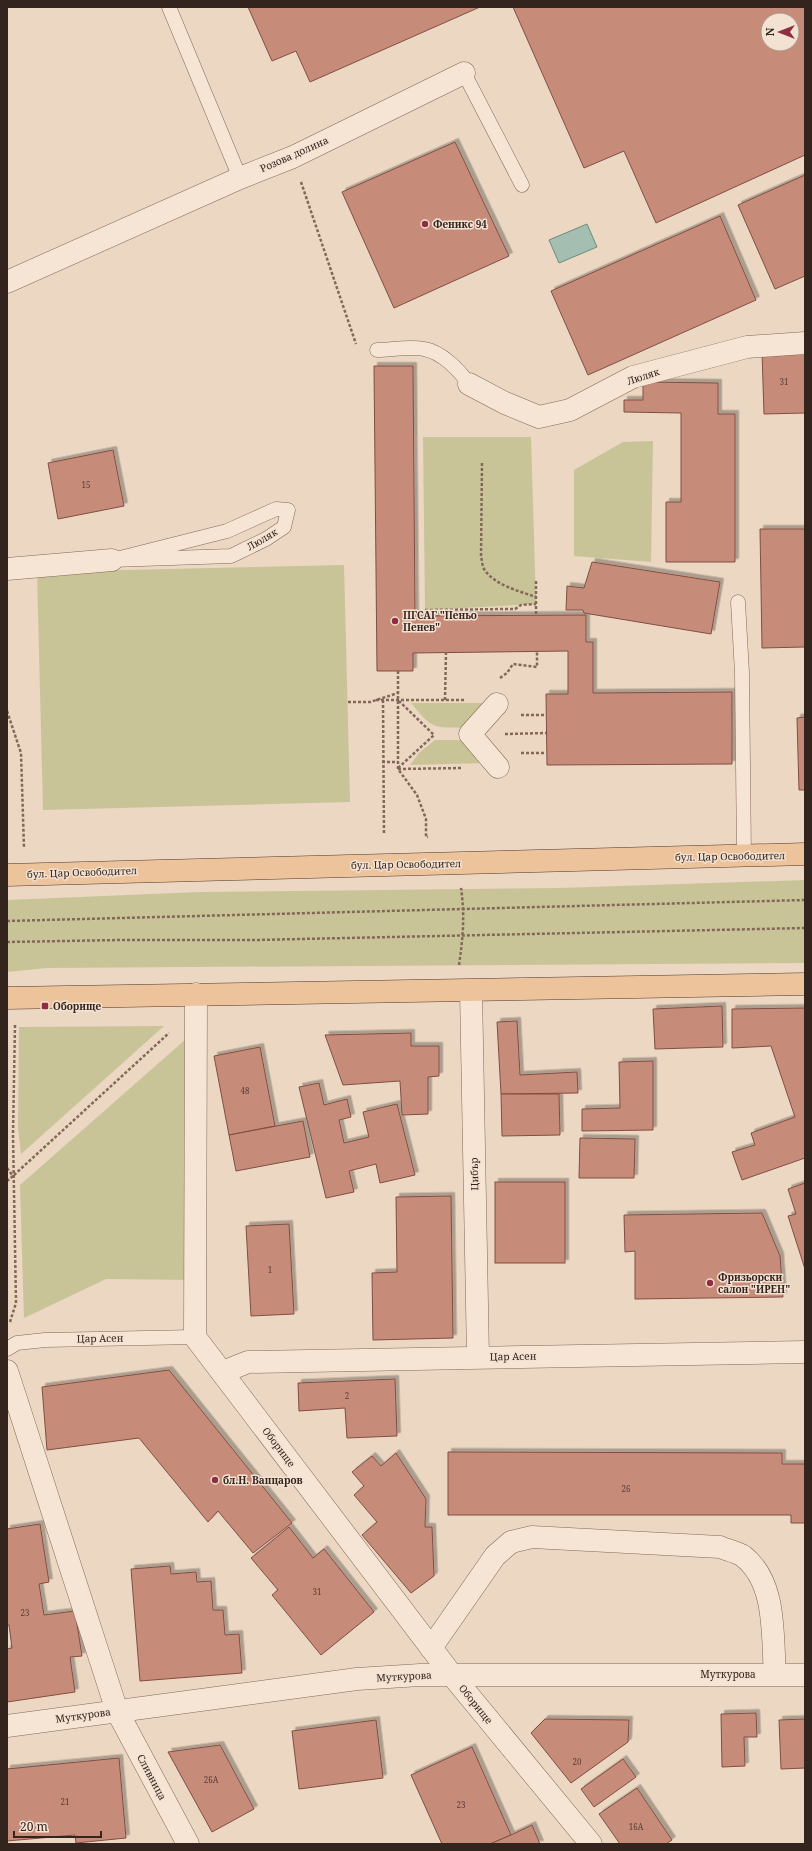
<svg xmlns="http://www.w3.org/2000/svg" width="812" height="1851" font-family="'Noto Serif',serif">
	<style>
		.green { fill: #c8c497 }
		.water { fill: #a4beb1; stroke: #6c8b7d }
		.building { fill: #c78b7a; stroke: #814e42; fill-rule: evenodd; filter: url(#shadow) }
		.lines { fill: none; stroke-linecap: round; stroke-linejoin: round }
		.lane-casing { stroke: #83685a; stroke-width: 15 }
		.street-casing { stroke: #83685a; stroke-width: 23 }
		.primary-casing { stroke: #51382e; stroke-width: 23 }
		.path { stroke: #83685a; stroke-width: 2.5; stroke-dasharray: 3 2; stroke-linecap: butt }
		.lane { stroke: #f6e5d4; stroke-width: 14 }
		.street { stroke: #f6e5d4; stroke-width: 22 }
		.primary { stroke: #ecc39b; stroke-width: 22 }
		.poi-dot { fill: #8e2e42; stroke: #f3e2d1; stroke-width: 1.5 }
		.labels { text-anchor: middle; stroke-width: 3; stroke-linejoin: round; paint-order: stroke }
		.number-label { font-size: 8px; fill: #593e35 }
		.street-label { font-size: 10px; fill: #34241e; stroke: #f3e2d1 }
		.poi-label { font-size: 10px; font-weight: bold; fill: #34241e; stroke: #f3e2d1; text-anchor: start }
	</style>
	<defs>
		<filter id="shadow"><feDropShadow dx="3.5" dy="-3.5" stdDeviation="0" flood-color="#0004"/></filter>
	</defs>
	<rect width="100%" height="100%" fill="#ebd7c2"/>
	<g class="green">
		<polygon points="423,437 531,437 536,604 425,610"/>
		<polygon points="653,441 651,562 574,556 574,470 623,442"/>
		<polygon points="344,565 350,802 43,810 37,572"/>
		<path d="M411 703H483L466 728C433 727 433 730 411 703Z"/>
		<polygon points="435,740 467,740 487,763 410,765 419,753"/>
		<polygon points="805,880 805,963 47,968 7,972 7,900 200,892 560,888"/>
		<polygon points="164,1026 21,1154 18,1128 19,1027"/>
		<polygon points="194,1032 196,1280 106,1279 24,1318 20,1185"/>
	</g>
	<polygon class="water" points="587,224 597,247 559,263 549,240"/>
	<g class="building">
		<polygon points="248,7 480,7 310,82 296,51 272,61"/>
		<path d="M513 7H805V155L656 223 624 151 584 168ZM768 20H792V44H768Z"/>
		<polygon points="455,142 509,256 394,308 342,192"/>
		<polygon points="805,175 805,276 775,289 738,205"/>
		<polygon points="720,216 756,300 588,375 551,291"/>
		<polygon points="805,351 805,413 764,414 762,352"/>
		<polygon points="374,366 413,366 415,616 586,615 586,642 593,642 593,693 732,692 732,764 547,765 546,694 568,694 568,651 413,653 413,671 377,671"/>
		<polygon points="643,382 718,383 718,414 735,414 735,562 666,562 666,502 681,502 681,413 624,412 624,400 643,400"/>
		<polygon points="113,450 124,506 58,519 48,463"/>
		<polygon points="760,529 805,529 805,647 762,648"/>
		<polygon points="592,562 720,582 711,634 584,613 583,610 566,610 567,586 584,588"/>
		<polygon points="805,717 805,790 799,790 797,718"/>
		<polygon points="722,1006 723,1047 655,1049 653,1009"/>
		<polygon points="805,1008 805,1158 742,1180 732,1152 755,1145 751,1133 795,1117 771,1046 732,1048 732,1009"/>
		<polygon points="517,1021 520,1075 577,1072 578,1093 501,1094 497,1022"/>
		<polygon points="411,1033 411,1046 439,1046 439,1076 428,1077 428,1114 402,1115 400,1081 343,1085 325,1035"/>
		<polygon points="260,1047 275,1126 229,1135 214,1056"/>
		<polygon points="653,1061 653,1130 582,1131 582,1109 620,1108 619,1062"/>
		<polygon points="319,1083 324,1105 347,1099 351,1117 339,1120 344,1143 369,1137 363,1112 397,1104 415,1175 380,1183 376,1164 349,1171 354,1192 326,1198 299,1087"/>
		<polygon points="501,1094 559,1094 560,1135 502,1136"/>
		<polygon points="303,1121 310,1157 236,1171 229,1135"/>
		<polygon points="580,1138 635,1139 634,1178 579,1178"/>
		<rect x="495" y="1182" width="70" height="81"/>
		<polygon points="805,1183 805,1269 788,1216 796,1214 788,1189"/>
		<polygon points="451,1196 453,1338 373,1340 372,1273 397,1272 396,1197"/>
		<polygon points="762,1213 780,1256 783,1297 635,1299 635,1251 625,1252 624,1215"/>
		<polygon points="289,1224 294,1314 251,1316 246,1226"/>
		<polygon points="169,1370 292,1523 253,1553 218,1511 208,1522 139,1438 47,1450 42,1387"/>
		<polygon points="395,1379 397,1436 347,1438 345,1408 299,1411 298,1383"/>
		<polygon points="448,1452 782,1453 782,1464 805,1464 805,1523 791,1523 791,1515 448,1515"/>
		<polygon points="396,1453 426,1499 425,1527 432,1527 434,1576 411,1593 362,1535 377,1522 354,1495 364,1486 352,1472 372,1456 381,1466"/>
		<polygon points="40,1524 49,1582 39,1584 44,1615 75,1611 82,1656 70,1657 75,1692 7,1702 7,1649 12,1648 9,1625 7,1625 7,1529"/>
		<polygon points="289,1527 313,1558 324,1549 374,1612 321,1655 272,1595 278,1590 251,1558"/>
		<polygon points="170,1566 171,1574 196,1572 197,1582 211,1581 213,1610 223,1610 225,1635 239,1634 242,1673 140,1681 131,1569"/>
		<polygon points="756,1713 757,1737 744,1737 745,1766 722,1767 721,1714"/>
		<polygon points="545,1719 629,1720 628,1742 571,1783 531,1733"/>
		<polygon points="805,1719 805,1768 781,1769 779,1720"/>
		<polygon points="376,1720 383,1778 299,1789 292,1731"/>
		<polygon points="220,1745 254,1809 212,1832 168,1752"/>
		<polygon points="472,1747 511,1835 490,1844 442,1844 411,1775"/>
		<polygon points="119,1758 126,1838 76,1843 75,1835 7,1841 7,1769"/>
		<polygon points="623,1759 636,1777 594,1807 581,1789"/>
		<polygon points="637,1788 672,1840 666,1844 620,1844 599,1814"/>
		<polygon points="532,1825 540,1844 490,1844 511,1835"/>
	</g>
	<g class="lines">
		<g class="lane-casing">
			<g id="lane">
				<polyline points="169,7 240,178"/>
				<polyline points="464,73 522,185"/>
				<path d="M377 350C391 350 409 346 424 349 442 352 459 370 469 384"/>
				<polygon points="276,509 288,510 284,527 266,539 231,556 112,560 227,531"/>
				<polyline points="738,602 742,673 744,856"/>
				<polyline points="7,1349 17,1343 45,1340 195,1337"/>
			</g>
		</g>
		<g class="street-casing">
			<g id="street">
				<polyline points="7,282 240,178 293,157 464,73"/>
				<polyline points="469,384 505,403 539,417 570,410 633,377 747,347 805,343"/>
				<polyline points="7,569 112,560"/>
				<polyline points="497,704 470,734 498,767"/>
				<polyline points="471,991 478,1357"/>
				<polyline points="196,994 195,1337 451,1674 591,1844"/>
				<polyline points="7,1371 117,1711 188,1844"/>
				<polyline points="223,1372 248,1362 805,1352"/>
				<path d="M431 1648 495 1556 511 1542 532 1537 720 1547C727 1550 737 1552 743 1556 777 1582 772 1636 775 1674"/>
				<polyline points="7,1726 357,1679 420,1675 805,1675"/>
			</g>
		</g>
		<g class="primary-casing">
			<g id="primary">
				<polyline points="7,875 805,854"/>
				<polyline points="7,998 805,984"/>
			</g>
		</g>
		<g class="path">
			<polyline points="301,182 356,344"/>
			<path d="M482 463 481 556C482 560 482 565 484 569 494 585 519 591 536 597"/>
			<polyline points="536,581 536,615"/>
			<polyline points="425,610 505,609 515,609 521,605 536,604"/>
			<polyline points="445,610 445,616"/>
			<polyline points="398,671 398,769 417,795 426,819 426,837 428,837"/>
			<polyline points="500,678 507,673 513,664 537,667 537,651"/>
			<polyline points="376,700 465,700"/>
			<polyline points="383,700 384,835"/>
			<polyline points="445,700 446,652"/>
			<polyline points="348,702 370,702 398,693"/>
			<polyline points="7,711 21,753 24,848"/>
			<polyline points="521,715 546,715"/>
			<polyline points="505,734 546,733"/>
			<polyline points="521,753 546,753"/>
			<polyline points="382,762 398,762"/>
			<polyline points="398,768 434,735 399,701"/>
			<polyline points="398,769 463,768"/>
			<polyline points="7,921 805,900"/>
			<polyline points="7,942 119,940 255,940 805,928"/>
			<path d="M459 965C463 938 465 915 461 888"/>
			<polyline points="7,1168 13,1176 7,1181"/>
			<polyline points="14,1175 169,1033"/>
			<polyline points="10,1322 16,1303 13,1135 15,1024"/>
		</g>
		<use href="#lane" class="lane"/>
		<use href="#street" class="street"/>
		<use href="#primary" class="primary"/>
	</g>
	<g class="poi-dot">
		<circle cx="425" cy="224" r="4"/>
		<circle cx="395" cy="621" r="4"/>
		<rect x="41" y="1002" width="8" height="8" rx="2"/>
		<circle cx="710" cy="1283" r="4"/>
		<circle cx="215" cy="1480" r="4"/>
	</g>
	<g class="labels">
		<g class="number-label">
			<text x="784" y="385">31</text>
			<text x="86" y="488">15</text>
			<text x="245" y="1094">48</text>
			<text x="270" y="1273">1</text>
			<text x="347" y="1399">2</text>
			<text x="626" y="1492">26</text>
			<text x="317" y="1595">31</text>
			<text x="25" y="1616">23</text>
			<text x="577" y="1765">20</text>
			<text x="211" y="1783">26А</text>
			<text x="65" y="1805">21</text>
			<text x="461" y="1808">23</text>
			<text x="636" y="1830">16A</text>
		</g>
		<g class="street-label">
			<text transform="translate(294 154) rotate(-24)" y="4">Розова долина</text>
			<text transform="translate(643 376) rotate(-18)" y="4">Люляк</text>
			<text transform="translate(262 539) rotate(-30)" y="4">Люляк</text>
			<text transform="translate(730 856) rotate(-1)" y="4">бул. Цар Освободител</text>
			<text transform="translate(406 864) rotate(-1)" y="4">бул. Цар Освободител</text>
			<text transform="translate(82 872) rotate(-2)" y="4">бул. Цар Освободител</text>
			<text transform="translate(474 1174) rotate(-91)" y="4">Цибър</text>
			<text transform="translate(100 1338) rotate(-1)" y="4">Цар Асен</text>
			<text transform="translate(513 1356) rotate(-1)" y="4">Цар Асен</text>
			<text transform="translate(279 1447) rotate(53)" y="4">Оборище</text>
			<text x="728" y="1678">Муткурова</text>
			<text transform="translate(404 1676) rotate(-3)" y="4">Муткурова</text>
			<text transform="translate(476 1704) rotate(51)" y="4">Оборище</text>
			<text transform="translate(83 1715) rotate(-8)" y="4">Муткурова</text>
			<text transform="translate(152 1777) rotate(62)" y="4">Сливница</text>
		</g>
		<g class="poi-label">
			<text x="433" y="228">Феникс 94</text>
			<text x="403" y="619">ПГСАГ "Пеньо<tspan x="403" dy="12">Пенев"</tspan></text>
			<text x="53" y="1010">Оборище</text>
			<text x="718" y="1281">Фризьорски<tspan x="718" dy="12">салон "ИРЕН"</tspan></text>
			<text x="223" y="1484">бл.Н. Вапцаров</text>
		</g>
	</g>
	<rect width="812" height="1851" fill="none" stroke="#34241e" stroke-width="16"/>
	<g transform="translate(780 32) rotate(270)"><circle r="19" fill="#f3e2d1" stroke="#a79689"/>
	<path d="M0-3L7 15L0 10L-7 15Z" fill="#8e2e42"/>
	<text y="-6" font-size="11" font-weight="bold" text-anchor="middle" fill="#34241e">N</text>
	</g>
	<path d="M14 1831v6h87v-6" fill="none" stroke="#34241e" stroke-width="2"/>
	<text x="20" y="1831" font-size="12" fill="#34241e" stroke="#f3e2d1" stroke-width="3" paint-order="stroke">20 m</text>
</svg>
